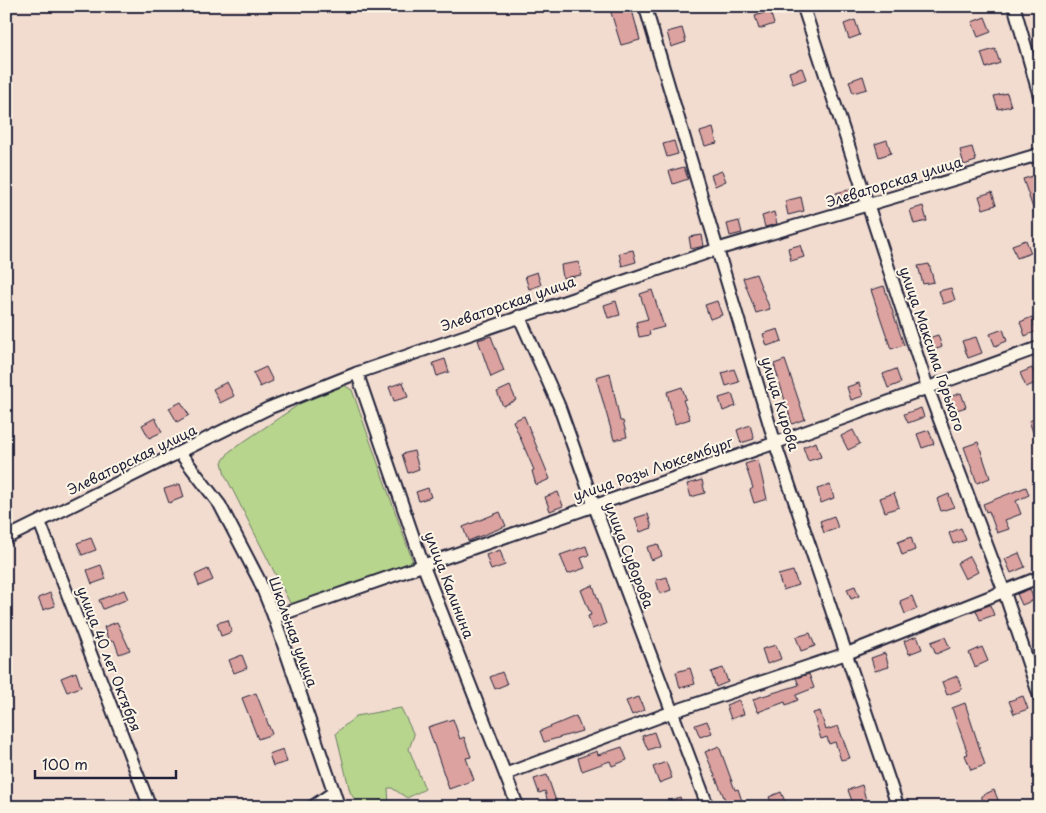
<svg xmlns="http://www.w3.org/2000/svg" width="1046" height="813" font-family="'Playpen Sans',sans-serif">
	<style>
		.green { fill: #b7d58d; stroke: #6c7c64 }
		.building { fill: #dca29f; stroke: #22223b }
		.lines { fill: none; stroke-linecap: round; stroke-linejoin: round }
		.minor-casing { stroke: #22223b; stroke-width: 15 }
		.minor { stroke: #fcf5e5; stroke-width: 11 }
		.labels { text-anchor: middle; stroke-width: 4; stroke-linejoin: round; paint-order: stroke }
		.street-label { font-size: 14px; fill: #22223b; stroke: #fcf5e5 }
	</style>
	<rect width="100%" height="100%" fill="#f2dcd0"/>
	<filter id="ink" filterUnits="userSpaceOnUse"><feTurbulence type="fractalNoise" baseFrequency=".02" numOctaves="2"/><feDisplacementMap in="SourceGraphic" scale="10" xChannelSelector="R" yChannelSelector="G"/><feConvolveMatrix kernelMatrix="1 2 1 2 8 2 1 2 1" color-interpolation-filters="sRGB"/></filter>
	<g filter="url(#ink)">
		<g class="green">
			<polygon points="344,385 352,390 414,565 292,607 225,475 222,462 230,451 301,403"/>
			<polygon points="401,708 414,735 409,749 425,789 407,798 392,788 388,788 389,805 359,807 350,792 336,733 356,716"/>
		</g>
		<g class="building">
			<polygon points="609,6 631,6 640,40 621,45"/>
			<polygon points="770,11 774,24 759,29 755,16"/>
			<polygon points="985,17 991,32 978,37 972,22"/>
			<polygon points="855,20 860,35 849,39 844,24"/>
			<polygon points="682,28 686,42 671,47 667,32"/>
			<polygon points="995,49 1000,63 986,68 981,53"/>
			<polygon points="802,68 806,79 793,84 789,72"/>
			<polygon points="863,76 867,89 853,93 849,81"/>
			<polygon points="1007,93 1011,106 998,109 994,96"/>
			<polygon points="713,128 717,143 705,146 700,132"/>
			<polygon points="887,140 891,153 879,157 875,144"/>
			<polygon points="674,141 678,154 667,157 663,144"/>
			<polygon points="972,147 976,161 964,165 960,150"/>
			<polygon points="684,167 688,179 673,184 669,171"/>
			<polygon points="722,171 726,181 715,186 711,175"/>
			<polygon points="1036,175 1040,186 1040,223 1038,223 1023,179"/>
			<polygon points="851,189 854,201 839,205 836,193"/>
			<polygon points="992,192 996,205 983,209 979,196"/>
			<polygon points="801,197 804,211 788,215 785,201"/>
			<polygon points="923,206 927,221 914,224 910,210"/>
			<polygon points="774,212 777,224 765,227 762,216"/>
			<polygon points="739,221 742,233 730,236 727,224"/>
			<polygon points="702,235 704,246 691,249 689,237"/>
			<polygon points="1026,240 1031,253 1017,258 1012,245"/>
			<polygon points="800,245 804,257 791,261 788,248"/>
			<polygon points="633,250 636,262 622,266 619,253"/>
			<polygon points="579,262 581,275 563,278 561,265"/>
			<polygon points="929,264 934,282 923,284 918,266"/>
			<polygon points="537,272 541,285 529,289 525,276"/>
			<polygon points="756,274 770,309 756,313 743,278"/>
			<polygon points="884,286 904,345 891,349 871,290"/>
			<polygon points="951,288 955,300 943,304 939,291"/>
			<polygon points="652,290 664,327 649,331 650,335 639,337 636,322 648,319 640,294"/>
			<polygon points="616,301 620,315 608,318 604,305"/>
			<polygon points="717,301 722,315 710,319 705,305"/>
			<polygon points="1032,317 1037,331 1025,336 1020,322"/>
			<polygon points="778,329 782,341 767,346 763,334"/>
			<polygon points="1003,329 1007,341 995,346 990,334"/>
			<polygon points="938,335 942,347 932,351 928,338"/>
			<polygon points="491,336 504,371 491,377 478,340"/>
			<polygon points="976,337 982,353 968,358 962,341"/>
			<polygon points="445,359 449,372 437,376 433,363"/>
			<polygon points="785,360 805,419 792,424 774,364"/>
			<polygon points="266,367 273,381 260,387 253,373"/>
			<polygon points="1032,368 1038,382 1026,387 1020,373"/>
			<polygon points="734,369 739,382 726,386 722,373"/>
			<polygon points="896,369 901,383 888,388 883,374"/>
			<polygon points="610,373 620,421 623,421 627,437 614,440 596,377"/>
			<polygon points="227,382 234,396 220,403 213,389"/>
			<polygon points="403,382 408,397 394,401 389,387"/>
			<polygon points="859,383 863,396 851,400 847,387"/>
			<polygon points="510,386 516,400 503,406 497,392"/>
			<polygon points="682,387 686,399 683,400 690,419 675,424 667,392"/>
			<polygon points="961,393 966,407 954,411 949,397"/>
			<polygon points="732,394 736,406 723,411 719,398"/>
			<polygon points="181,402 189,415 177,422 169,408"/>
			<polygon points="921,408 924,417 908,423 904,414"/>
			<polygon points="524,416 550,479 536,485 532,471 534,470 513,421"/>
			<polygon points="1040,417 1040,430 1033,432 1029,421"/>
			<polygon points="155,418 162,432 149,438 142,425"/>
			<polygon points="750,425 754,439 741,443 737,430"/>
			<polygon points="853,430 860,444 848,450 841,436"/>
			<polygon points="929,430 934,444 922,448 917,434"/>
			<polygon points="816,442 821,457 808,461 803,447"/>
			<polygon points="978,442 990,478 977,483 964,447"/>
			<polygon points="414,451 419,469 408,473 402,454"/>
			<polygon points="758,460 767,499 754,503 750,490 753,488 745,464"/>
			<polygon points="702,480 705,493 691,497 687,484"/>
			<polygon points="180,484 184,497 169,503 164,489"/>
			<polygon points="830,485 834,498 821,503 817,489"/>
			<polygon points="1026,487 1029,495 1016,501 1021,514 1005,520 1009,529 997,533 989,511 986,512 983,504"/>
			<polygon points="428,488 431,497 419,501 416,492"/>
			<polygon points="558,492 563,506 550,511 545,497"/>
			<polygon points="894,493 899,507 885,512 880,498"/>
			<polygon points="949,494 954,507 941,511 937,499"/>
			<polygon points="500,512 506,526 468,541 463,527"/>
			<polygon points="648,514 652,528 640,532 635,518"/>
			<polygon points="834,516 838,528 824,533 820,521"/>
			<polygon points="961,528 966,540 953,544 949,533"/>
			<polygon points="911,537 915,550 902,555 898,542"/>
			<polygon points="91,538 96,550 82,555 77,543"/>
			<polygon points="658,544 662,556 651,560 647,547"/>
			<polygon points="586,546 589,555 581,558 585,568 568,574 560,555"/>
			<polygon points="500,550 505,565 491,570 486,555"/>
			<polygon points="1019,553 1025,567 1011,573 1005,559"/>
			<polygon points="970,556 978,572 965,579 957,563"/>
			<polygon points="101,565 106,579 92,584 87,570"/>
			<polygon points="208,569 213,580 199,586 195,575"/>
			<polygon points="793,571 798,585 783,590 778,575"/>
			<polygon points="667,577 671,590 660,594 656,580"/>
			<polygon points="593,585 606,624 592,629 588,616 591,615 581,590"/>
			<polygon points="855,586 859,596 851,599 847,589"/>
			<polygon points="1030,589 1034,600 1022,605 1017,594"/>
			<polygon points="124,590 128,599 103,609 99,600"/>
			<polygon points="50,593 55,606 43,610 38,598"/>
			<polygon points="912,596 917,609 905,614 900,601"/>
			<polygon points="990,605 994,615 980,620 976,610"/>
			<polygon points="228,620 232,632 221,636 217,623"/>
			<polygon points="117,622 130,650 119,654 114,640 109,642 104,627"/>
			<polygon points="810,633 815,646 801,651 796,637"/>
			<polygon points="917,636 922,649 909,654 904,641"/>
			<polygon points="945,637 950,648 936,654 931,642"/>
			<polygon points="776,645 781,659 767,664 762,649"/>
			<polygon points="982,647 988,661 975,667 969,653"/>
			<polygon points="885,653 889,667 875,671 871,658"/>
			<polygon points="242,655 247,668 234,673 229,660"/>
			<polygon points="690,668 695,684 680,688 676,672"/>
			<polygon points="723,668 728,682 716,687 711,672"/>
			<polygon points="76,672 81,687 67,692 61,678"/>
			<polygon points="502,672 507,684 495,689 490,677"/>
			<polygon points="809,674 814,688 796,695 798,700 786,705 785,702 758,712 753,699 799,685 796,678"/>
			<polygon points="957,676 962,689 947,695 942,682"/>
			<polygon points="256,693 272,734 258,739 242,698"/>
			<polygon points="1023,696 1028,709 1014,714 1009,701"/>
			<polygon points="639,697 644,710 632,715 626,701"/>
			<polygon points="739,700 744,714 731,719 726,705"/>
			<polygon points="965,703 985,765 971,770 965,755 968,754 952,708"/>
			<polygon points="820,711 826,730 838,726 850,758 841,760 835,742 829,744 827,737 821,739 813,713"/>
			<polygon points="576,716 582,731 544,742 540,731"/>
			<polygon points="453,719 460,739 464,737 471,757 466,758 474,780 449,789 428,727"/>
			<polygon points="707,721 712,733 700,737 695,725"/>
			<polygon points="654,732 659,746 648,750 642,736"/>
			<polygon points="719,746 735,790 738,789 742,801 728,807 705,752"/>
			<polygon points="622,747 627,760 612,766 610,761 582,771 578,758 597,751 598,755"/>
			<polygon points="283,749 287,762 273,766 269,754"/>
			<polygon points="666,762 672,778 659,783 653,767"/>
			<polygon points="547,775 558,807 549,807 545,791 539,793 534,779"/>
			<polygon points="862,785 866,800 853,804 848,790"/>
			<polygon points="994,790 1001,807 986,807 981,796"/>
			<polygon points="781,792 786,804 773,807 769,797"/>
			<polygon points="680,797 683,807 656,807 656,806"/>
		</g>
		<g class="lines">
			<g class="minor-casing">
				<g id="minor">
					<polyline points="645,6 775,443 898,807"/>
					<polyline points="803,6 928,389 1004,591 1040,698"/>
					<polyline points="1014,6 1040,98"/>
					<polyline points="519,316 559,406 594,505 708,807"/>
					<polyline points="357,373 423,565 518,807"/>
					<polyline points="180,453 220,505 259,580 274,617 339,807"/>
					<polyline points="40,523 150,807"/>
					<polyline points="6,538 269,408 357,373 718,249 1040,154"/>
					<polyline points="274,617 775,443 1040,347"/>
					<polyline points="506,774 672,712 848,653 1040,577"/>
					<polyline points="312,807 334,792"/>
				</g>
			</g>
			<use href="#minor" class="minor"/>
		</g>
	</g>
	<g class="labels">
		<g class="street-label">
			<text transform="translate(894 182) rotate(-17)" y="5">Элеваторская улица</text>
			<text transform="translate(508 304) rotate(-19)" y="5">Элеваторская улица</text>
			<text transform="translate(932 349) rotate(71)" y="5">улица Максима Горького</text>
			<text transform="translate(780 404) rotate(73)" y="5">улица Кирова</text>
			<text transform="translate(132 460) rotate(-26)" y="5">Элеваторская улица</text>
			<text transform="translate(653 469) rotate(-19)" y="5">улица Розы Люксембург</text>
			<text transform="translate(629 555) rotate(69)" y="5">улица Суворова</text>
			<text transform="translate(449 585) rotate(69)" y="5">улица Калинина</text>
			<text transform="translate(293 632) rotate(70)" y="5">Школьная улица</text>
			<text transform="translate(109 659) rotate(69)" y="5">улица 40 лет Октября</text>
		</g>
	</g>
	<rect width="1046" height="813" fill="none" stroke="#fcf5e5" stroke-width="25"/>
	<rect x="12" y="12" width="1021" height="788" fill="none" stroke="#22223b" stroke-width="2" filter="url(#ink)"/>
	<path d="M35 770v8h141v-8" fill="none" stroke="#22223b" stroke-width="2.5"/>
	<text x="42" y="770" font-size="15" fill="#22223b" stroke="#fcf5e5" stroke-width="4" paint-order="stroke">100 m</text>
</svg>
